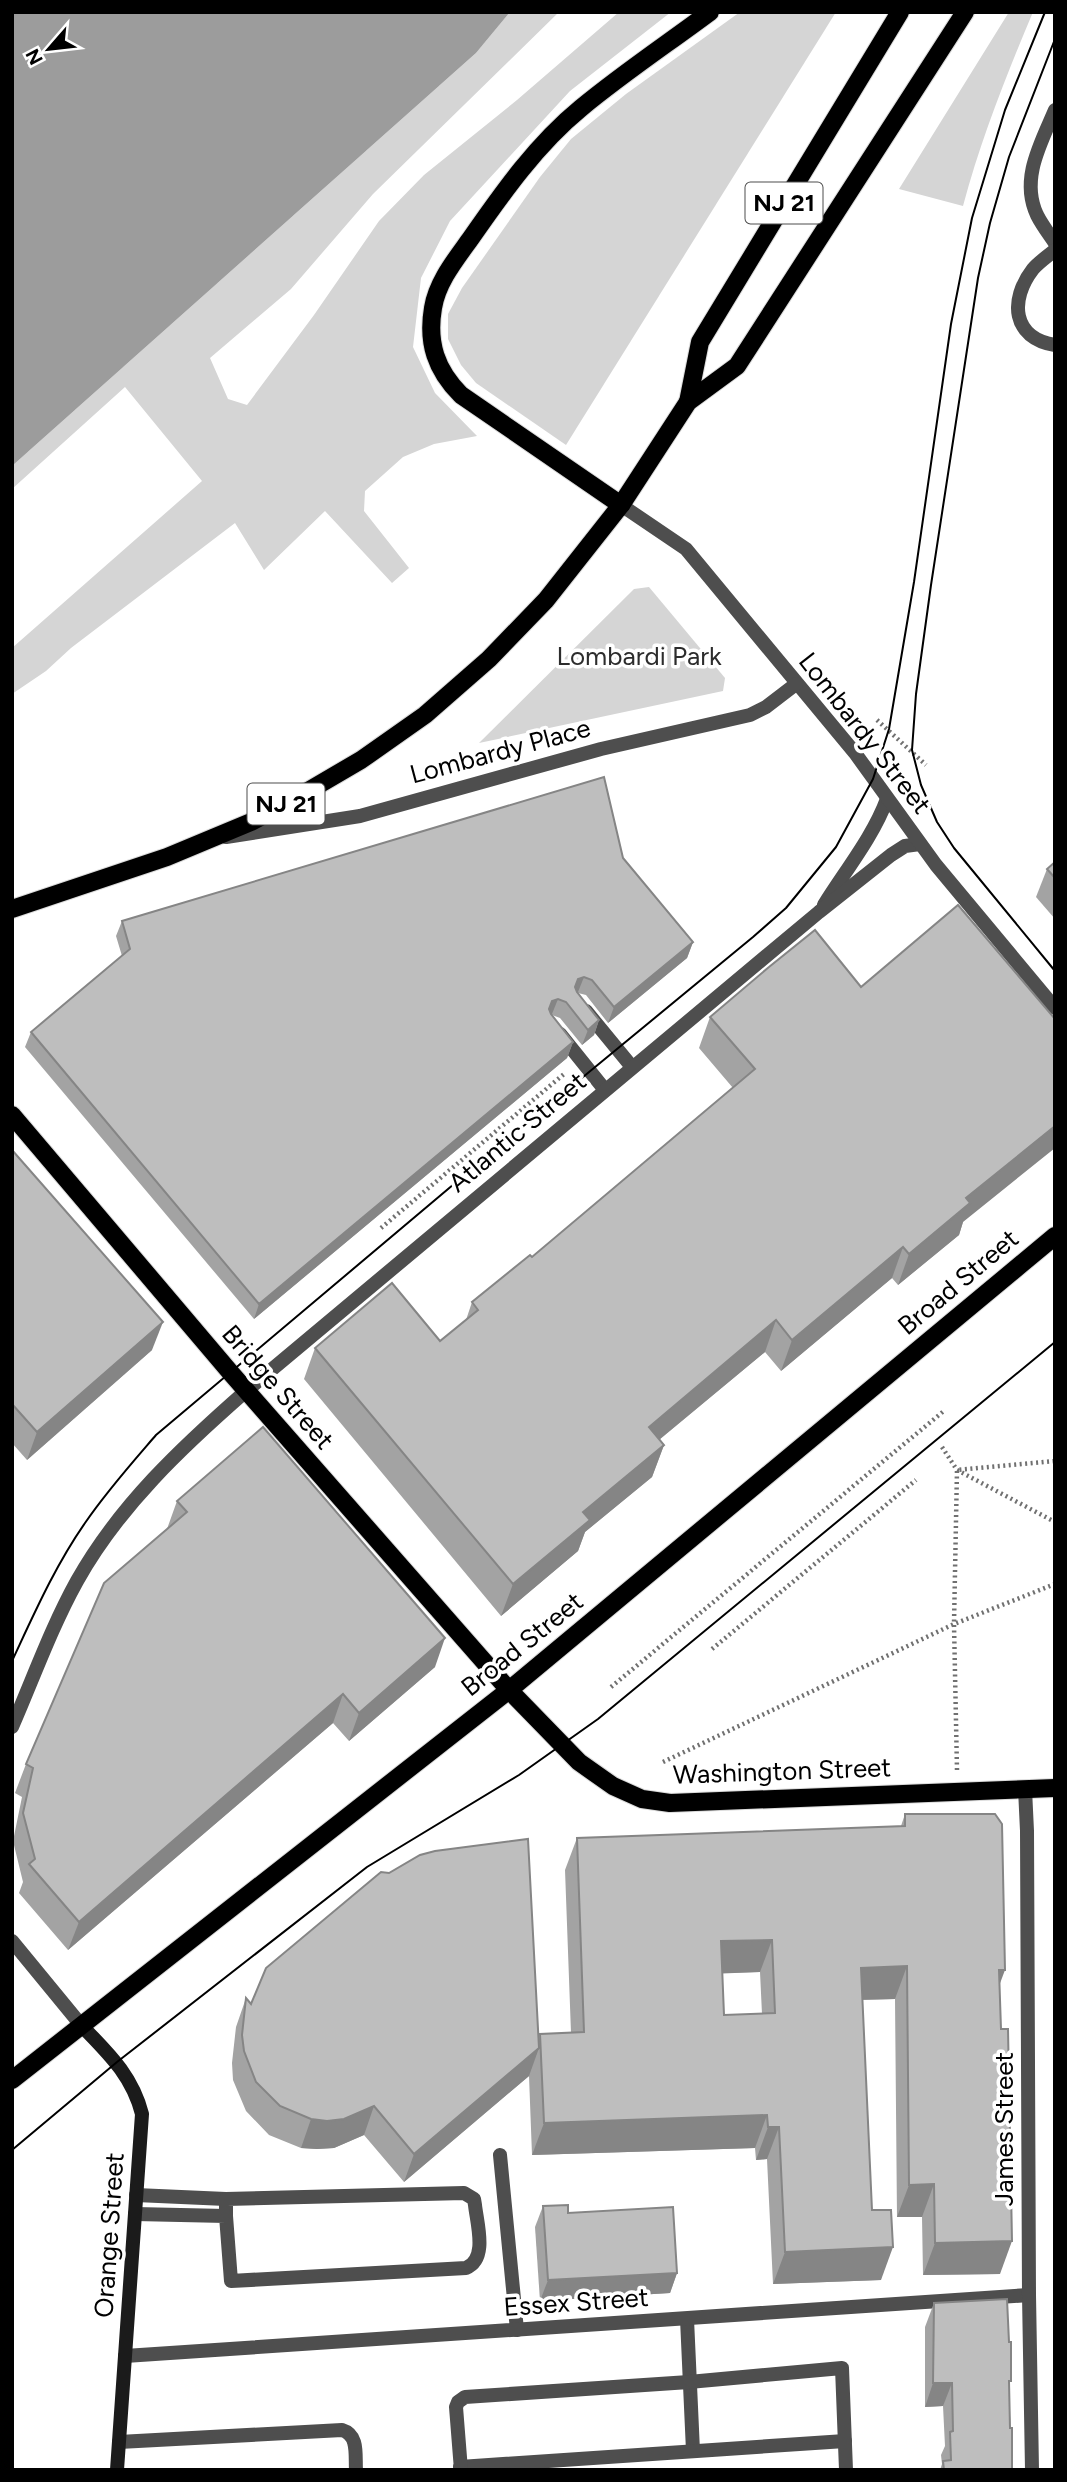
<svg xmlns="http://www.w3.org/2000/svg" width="1067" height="2482" font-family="Figtree,sans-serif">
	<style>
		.green { fill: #d5d5d5 }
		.water { fill: #9c9c9c }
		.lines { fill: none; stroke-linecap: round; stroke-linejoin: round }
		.primary-casing { stroke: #dbdbdb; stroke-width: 20 }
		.path { stroke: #707070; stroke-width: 4.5; stroke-dasharray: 2 3.5; stroke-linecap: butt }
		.service { stroke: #4e4e4e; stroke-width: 14 }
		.minor { stroke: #4e4e4e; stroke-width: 14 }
		.tertiary { stroke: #4e4e4e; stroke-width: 14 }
		.secondary { stroke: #1b1b1b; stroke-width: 14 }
		.primary { stroke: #000; stroke-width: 18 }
		.tram { stroke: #000; stroke-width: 2 }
		.wall { fill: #a3a3a3; fill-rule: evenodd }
		.shaded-wall { fill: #858585 }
		.building { fill: #bebebe; stroke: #858585; stroke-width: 2; fill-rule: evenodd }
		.labels { text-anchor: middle; stroke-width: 7; stroke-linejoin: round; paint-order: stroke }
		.shield { fill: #fff; stroke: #4c4c4c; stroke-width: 2 }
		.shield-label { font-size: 24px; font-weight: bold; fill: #000 }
		.park-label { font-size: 26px; fill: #2c2c2c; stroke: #fff }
		.street-label { font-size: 26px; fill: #000; stroke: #fff }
	</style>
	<rect width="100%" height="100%" fill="#fff"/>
	<g class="green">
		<polygon points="510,12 559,12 373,194 291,289 210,358 228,399 247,405 314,315 379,221 424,175 517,100 619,12 671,12 570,91 450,221 421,278 413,347 435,393 477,436 434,444 403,457 365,491 364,511 409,568 392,583 325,511 264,570 235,523 71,648 46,671 12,694 12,648 202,481 125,387 12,489 12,466 476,53"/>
		<polygon points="740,12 836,12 566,445 476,383 461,365 448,339 448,314 462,288 540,177 571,139 626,94"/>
		<path d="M1009 12H1033C1006 76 981 139 963 206L899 189Z"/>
		<polygon points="649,587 725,678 723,691 479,743 634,589"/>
	</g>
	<polygon class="water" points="12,12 510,12 476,53 12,466"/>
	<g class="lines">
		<g class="primary-casing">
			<g id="primary">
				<polyline points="688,402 700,342 900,12"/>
				<path d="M621 505 461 395C436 370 427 343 433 308 437 282 456 259 471 238 503 192 537 144 581 108 622 74 667 44 710 12"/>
				<polyline points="12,909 167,857 251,822 291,801 361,760 425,715 489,659 546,600 621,505 688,402 737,366 965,12"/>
				<polyline points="12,1115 230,1372 509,1690 579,1762 613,1786 642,1799 670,1803 1055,1788"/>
				<polyline points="12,2080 509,1690 1055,1236"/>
			</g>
		</g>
		<g class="path">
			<polyline points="877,720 926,765"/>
			<polyline points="381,1228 564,1074"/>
			<polyline points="942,1447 957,1470 1055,1522"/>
			<polyline points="712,1649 916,1480"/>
			<polyline points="611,1687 945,1410"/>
			<polyline points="663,1762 954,1624 1055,1584"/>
			<polyline points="957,1770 954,1624 957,1470 1055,1461"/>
		</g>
		<g class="service">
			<polyline points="586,1011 632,1067"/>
			<polyline points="560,1034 605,1090"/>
			<polyline points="500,2155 517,2330"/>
			<polyline points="136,2195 226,2199"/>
			<path d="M135 2214 226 2216 231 2281 466 2268C488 2259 477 2224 475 2205L474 2199 464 2193 226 2199V2216"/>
			<polyline points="687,2319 693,2451"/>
			<path d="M119 2442 342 2430C359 2435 355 2455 356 2470"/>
			<polyline points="460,2467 845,2441"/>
			<polyline points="461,2470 456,2407 458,2402 465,2397 689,2382 842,2368 846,2470"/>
		</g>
		<g class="minor">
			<path d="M1055 110C1041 143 1020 179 1037 215 1042 225 1049 234 1055 243"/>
			<path d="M1055 250C1048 256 1039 262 1033 269 1009 300 1012 338 1055 345"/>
			<path d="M824 905C845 871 873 837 887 799"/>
			<path d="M12 1727C33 1679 51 1628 77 1581 119 1506 182 1447 246 1391L819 912 891 855 905 846 920 844"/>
			<polyline points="12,1941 81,2025"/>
			<polyline points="125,2356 1029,2295"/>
		</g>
		<g class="tertiary">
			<polyline points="621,505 686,549 855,753 936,865 1055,1008"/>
			<polyline points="226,837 360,816 601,749 750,715 766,707 796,684"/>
			<polyline points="1025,1789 1027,1831 1029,2295 1032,2470"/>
		</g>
		<path class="secondary" d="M81 2025C108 2053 132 2075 142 2114L117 2470"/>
		<use href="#primary" class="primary"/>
		<g class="tram">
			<polyline points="1055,39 1009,157 990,223 978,278 931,585 916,694 912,750 921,785 937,822 954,848 1055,971"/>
			<path d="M12 1661C34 1614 55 1566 85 1523 106 1492 131 1464 156 1435L492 1152 753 937 786 908 836 847 873 779 889 729 914 582 951 324 972 218 1005 110 1045 12"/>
			<polyline points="12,2150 117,2062 367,1867 519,1775 598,1719 1055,1342"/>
		</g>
	</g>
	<g class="wall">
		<polygon points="623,858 693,942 687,958 608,1023 586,995 578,993 599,1020 594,1035 582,1045 560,1018 552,1015 573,1042 567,1058 254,1319 25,1047 31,1032 122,956 116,936 122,921"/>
		<polygon points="1055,862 1055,919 1036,897 1047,869"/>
		<polygon points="710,1017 963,1222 959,1235 898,1285 892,1278 781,1371 765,1352 659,1440 664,1445 652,1477 585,1532 578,1551 501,1616 304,1379 315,1348 440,1341 466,1320 472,1302 532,1257 733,1088 699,1048"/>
		<polygon points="12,1150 152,1350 27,1460 12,1443"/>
		<polygon points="177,1501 435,1667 349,1741 333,1723 68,1950 19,1893 23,1882 13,1841 22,1797 15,1793 26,1764 167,1529"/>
		<path d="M905 1814 1000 1985V2274L923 2275 922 2217H897L895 1999 862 2000 872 2210 881 2280 773 2284 767 2159 756 2160 755 2148 532 2155 529 2076 404 2182 364 2135 334 2148 317 2149 301 2148 269 2135 246 2111 233 2080 232 2063 236 2027 246 1998 251 2004 539 2039 540 2034 571 2033 565 1870 577 1838 901 1826ZM760 1972 762 2014 724 2015 722 1973Z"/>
		<polygon points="543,2206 568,2213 677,2273 670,2293 540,2301 535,2227"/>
		<polygon points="934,2303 1009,2387 1012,2470 940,2470 942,2464 941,2455 945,2446 943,2406 925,2407 925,2327"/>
	</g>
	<g class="shaded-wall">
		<polygon points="693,942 687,958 608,1023 614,1007"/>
		<polygon points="584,977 578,992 572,995 578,979"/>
		<polygon points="558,999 552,1014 547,1017 552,1001"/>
		<polygon points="599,1020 594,1035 582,1045 588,1030"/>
		<polygon points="573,1042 567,1058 254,1319 259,1304"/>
		<polygon points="1055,1126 1055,1148 963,1222 959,1235 898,1285 909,1254 966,1198"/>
		<polygon points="903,1247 892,1278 781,1371 792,1340"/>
		<polygon points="776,1320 765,1352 637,1458 649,1427"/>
		<polygon points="163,1322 152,1350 27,1460 37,1432"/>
		<polygon points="664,1445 652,1477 585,1532 578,1551 501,1616 513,1584 583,1512"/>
		<polygon points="445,1638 435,1667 349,1741 359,1713"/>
		<polygon points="343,1694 333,1723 68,1950 79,1922"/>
		<polygon points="772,1940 760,1972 709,1974 721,1941"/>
		<polygon points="907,1966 895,1999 849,2000 861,1968"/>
		<polygon points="999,1970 1005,1970 993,2002"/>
		<polygon points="539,2048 529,2076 404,2182 414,2154"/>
		<polygon points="374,2106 364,2135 334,2148 317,2149 301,2148 311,2119"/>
		<polygon points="767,2115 755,2148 532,2155 544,2123"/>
		<polygon points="768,2127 779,2127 767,2159 756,2160"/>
		<polygon points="934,2184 922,2217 897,2217 909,2185"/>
		<polygon points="1012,2241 1000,2274 923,2275 935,2243"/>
		<polygon points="893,2247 881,2280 773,2284 785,2252"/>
		<polygon points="677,2273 670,2293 540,2301 548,2280"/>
		<polygon points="933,2383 952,2383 943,2406 925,2407"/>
	</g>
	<g class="building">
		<polygon points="604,777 623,858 693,942 614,1007 592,980 584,977 578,979 575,987 577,992 599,1020 588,1030 566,1002 558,999 552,1001 549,1009 551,1014 573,1042 259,1304 31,1032 130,949 122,921"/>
		<polygon points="1055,862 1055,878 1047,869"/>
		<polygon points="958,905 1055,1019 1055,1126 966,1198 970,1203 909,1254 903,1247 792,1340 776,1320 649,1427 664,1445 583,1512 590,1520 513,1584 315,1348 392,1283 440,1341 478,1310 472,1302 530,1255 532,1257 755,1069 710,1017 769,967 815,930 861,987"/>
		<polygon points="12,1150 163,1322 37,1432 12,1404"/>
		<polygon points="263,1427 445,1638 359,1713 343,1694 79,1922 29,1864 35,1859 23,1813 33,1768 26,1764 104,1583 187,1512 177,1501"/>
		<path d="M905 1814H995L1002 1824 1005 1970H999L1001 2029H1008L1012 2241 935 2243 934 2184 909 2185 907 1966 861 1968 872 2210H891L893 2247 785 2252 779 2127H768L767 2115 544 2123 540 2034 584 2032 577 1838 905 1826ZM772 1940 775 2013 724 2015 721 1941Z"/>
		<polygon points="528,1839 539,2048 414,2154 374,2106 344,2119 327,2121 311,2119 280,2106 256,2082 244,2051 242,2035 246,1998 251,2004 266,1968 381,1872 389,1873 420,1855 435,1851"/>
		<polygon points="568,2205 568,2213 673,2207 677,2273 548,2280 543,2206"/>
		<polygon points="1007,2299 1009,2342 1011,2342 1011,2381 1009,2381 1010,2428 1012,2428 1012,2470 944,2470 943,2461 951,2460 950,2432 953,2431 952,2383 933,2383 934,2303"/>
	</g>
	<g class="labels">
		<g class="shield">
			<rect x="745.5" y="182.5" width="77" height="41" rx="5"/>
			<rect x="247.5" y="783.5" width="77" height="41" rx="5"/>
		</g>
		<g class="shield-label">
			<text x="784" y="211">NJ 21</text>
			<text x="286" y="812">NJ 21</text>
		</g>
		<g class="park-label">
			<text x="639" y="665">Lombardi Park</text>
		</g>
		<g class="street-label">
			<text transform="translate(865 733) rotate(52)" y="9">Lombardy Street</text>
			<text transform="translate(500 751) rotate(-15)" y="9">Lombardy Place</text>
			<text transform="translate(517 1132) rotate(-40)" y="9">Atlantic Street</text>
			<text transform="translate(958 1282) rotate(-40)" y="9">Broad Street</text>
			<text transform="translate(278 1387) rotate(49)" y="9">Bridge Street</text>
			<text transform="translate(522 1644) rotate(-39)" y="9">Broad Street</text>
			<text transform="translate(782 1771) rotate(-2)" y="9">Washington Street</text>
			<text transform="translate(1004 2129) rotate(-90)" y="9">James Street</text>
			<text transform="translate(109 2235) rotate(-86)" y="9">Orange Street</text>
			<text transform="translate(576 2302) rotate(-4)" y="9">Essex Street</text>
		</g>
	</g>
	<rect width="1067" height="2482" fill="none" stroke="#000000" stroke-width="28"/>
	<g transform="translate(49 49) rotate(242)" stroke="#ffffff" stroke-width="5" paint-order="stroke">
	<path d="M0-5L12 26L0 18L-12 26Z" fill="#000000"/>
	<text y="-10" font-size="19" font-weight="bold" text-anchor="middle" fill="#000000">N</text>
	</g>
</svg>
